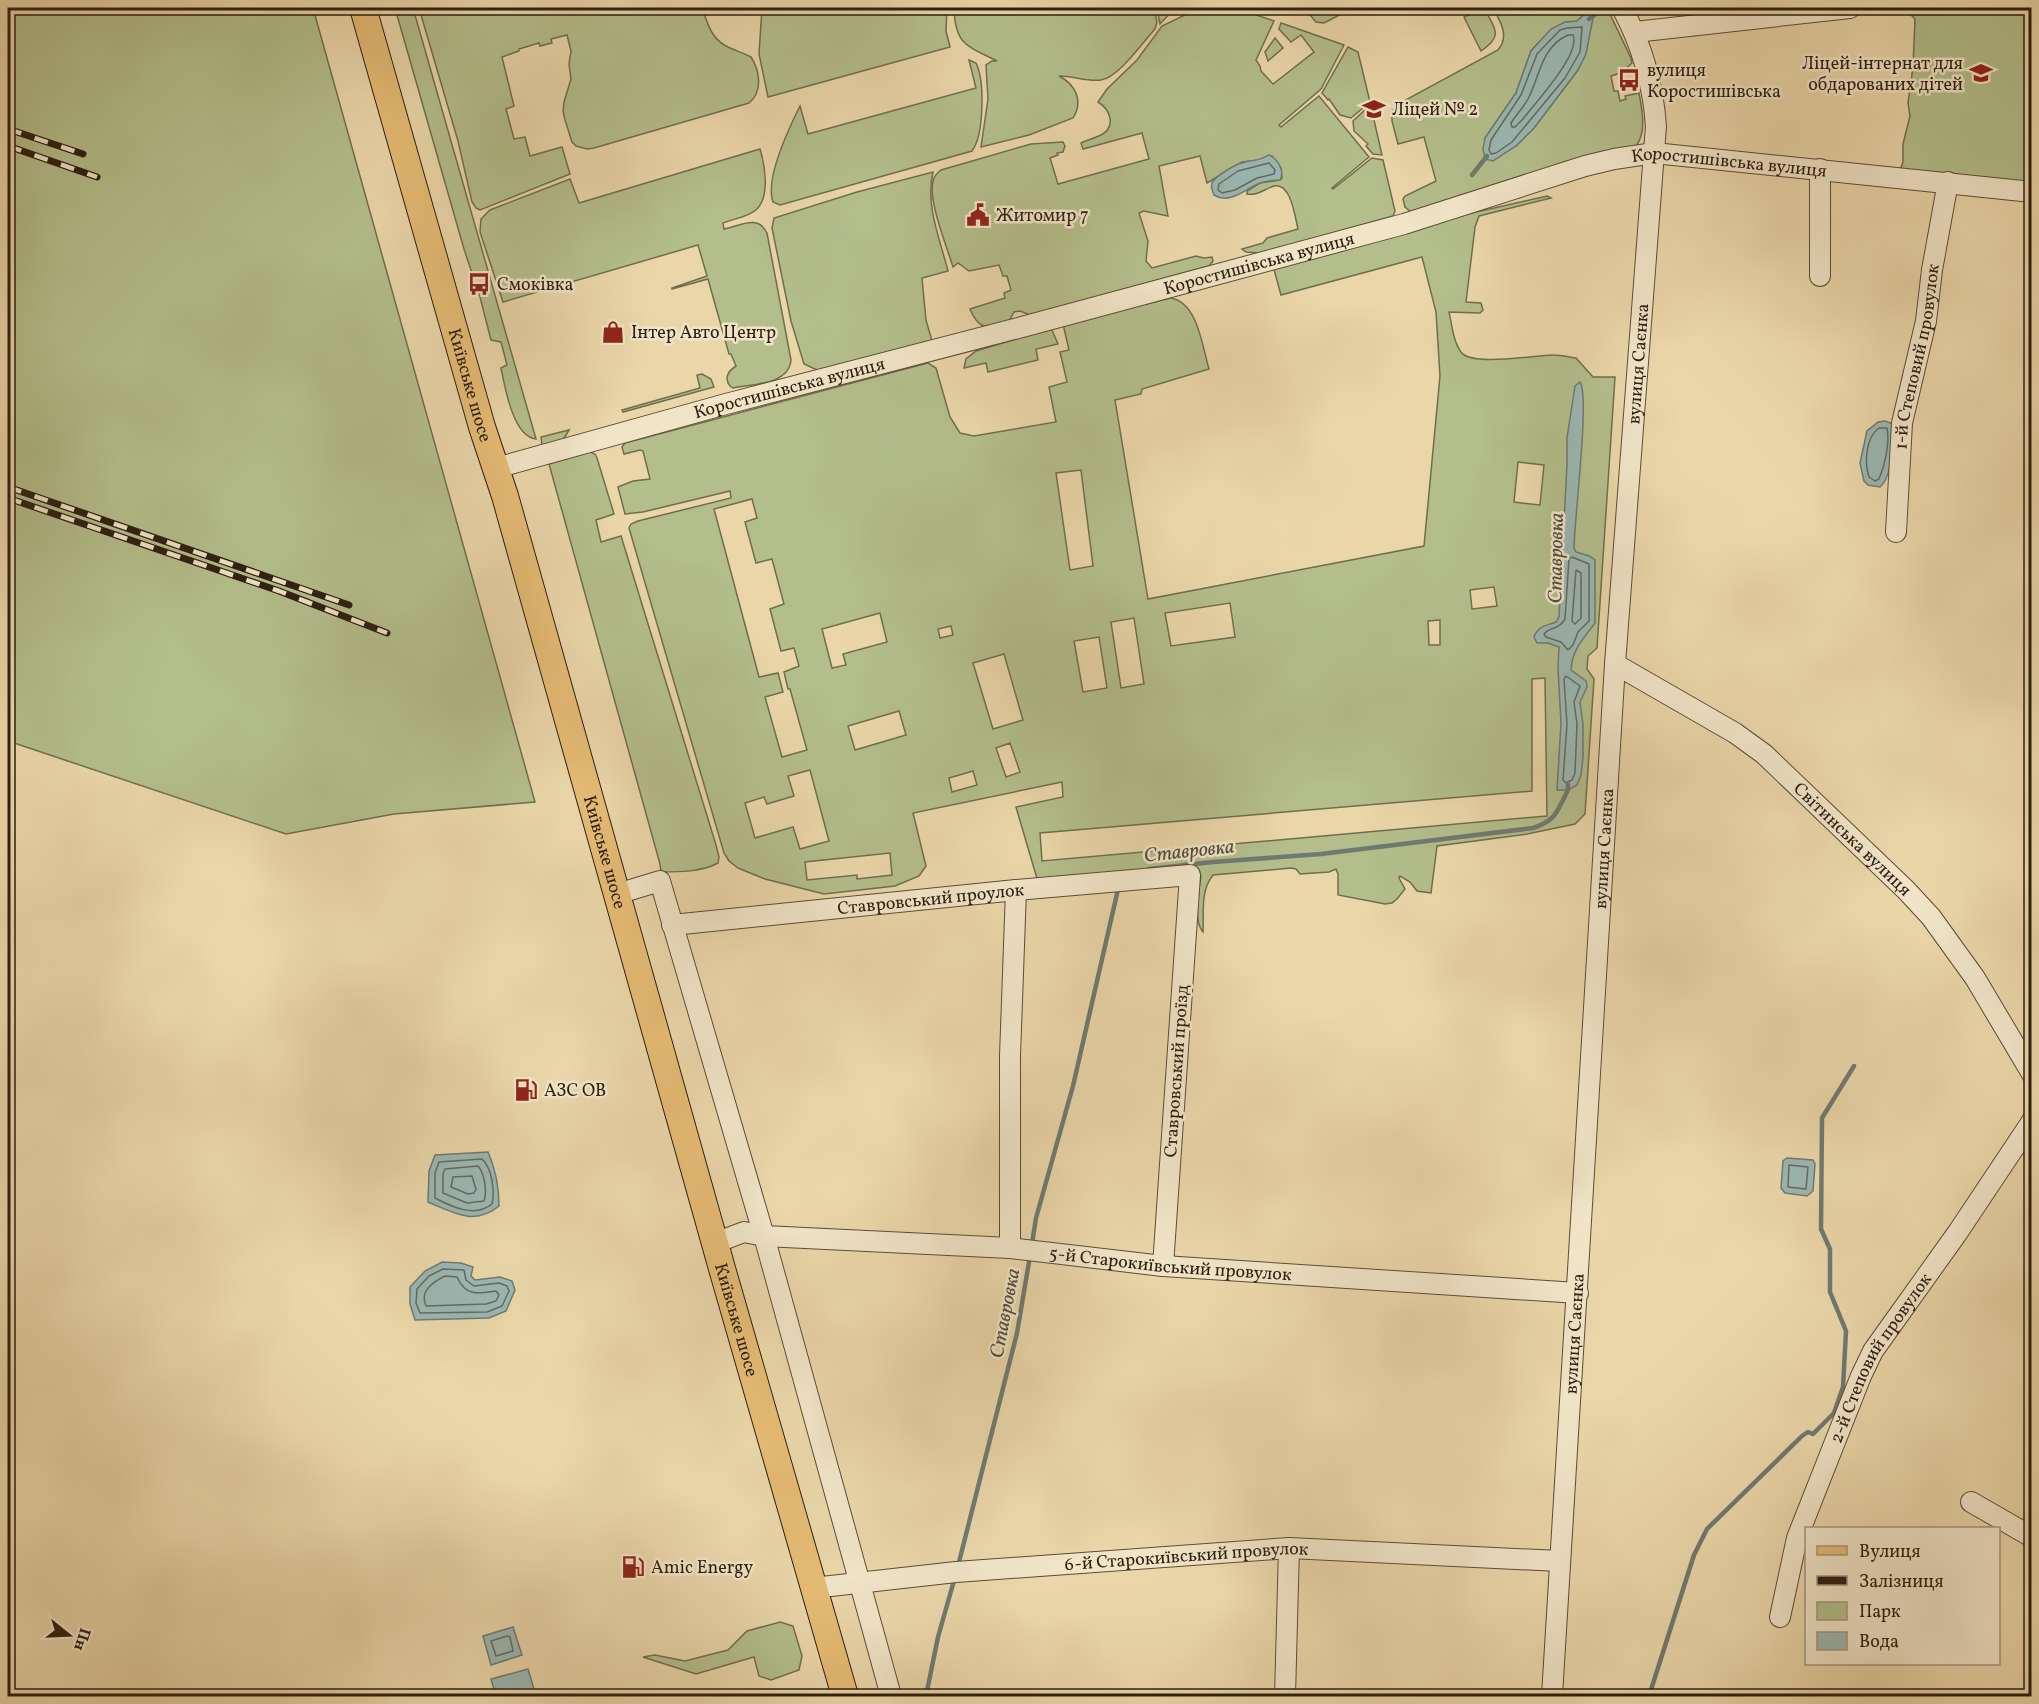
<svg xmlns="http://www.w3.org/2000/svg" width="2039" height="1704" font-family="Vollkorn,serif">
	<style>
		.green { fill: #b3be8b; stroke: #706e4e; stroke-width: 1.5; fill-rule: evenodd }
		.water { fill: #9bb7b2; stroke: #6f7a72; stroke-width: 1.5 }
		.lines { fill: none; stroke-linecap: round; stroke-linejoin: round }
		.shore { stroke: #646a62; stroke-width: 1.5 }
		.stream { stroke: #6f7a72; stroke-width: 4.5 }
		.minor-casing { stroke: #5c4c37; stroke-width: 22 }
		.major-casing { stroke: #2d1e11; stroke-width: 28 }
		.minor { stroke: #f1e4c7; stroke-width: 20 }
		.major { stroke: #e5bb74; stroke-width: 26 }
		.rail-casing { stroke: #2d1e11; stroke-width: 7 }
		.rail { stroke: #f1e4c7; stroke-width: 4.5; stroke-dasharray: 14; stroke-linecap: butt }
		.labels { text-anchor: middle; stroke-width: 5; stroke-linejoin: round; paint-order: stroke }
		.poi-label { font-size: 18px; fill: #2d1e11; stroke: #f1e4c7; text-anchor: start }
		.street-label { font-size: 18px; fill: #2d1e11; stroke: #f1e4c7 }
		.water-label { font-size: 20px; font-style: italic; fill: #4e4c41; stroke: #f1e4c7 }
	</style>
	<rect width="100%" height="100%" fill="#ead6a9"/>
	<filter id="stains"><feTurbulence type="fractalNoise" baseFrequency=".00333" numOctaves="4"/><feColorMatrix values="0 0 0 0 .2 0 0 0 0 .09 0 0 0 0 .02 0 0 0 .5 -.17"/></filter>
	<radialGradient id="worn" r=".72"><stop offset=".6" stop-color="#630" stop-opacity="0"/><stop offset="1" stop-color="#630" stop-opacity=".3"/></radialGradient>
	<g class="green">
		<polygon points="8,8 313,8 535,802 394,814 286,834 8,741"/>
		<path d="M395 8H413L536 439C513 437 505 387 501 368L507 365 501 342 491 340 479 293 486 291 483 277 477 278 473 276 464 249Z"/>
		<path d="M419 8H655L657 12 669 8H702C708 24 711 39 728 47 736 51 744 53 751 57 760 71 763 92 749 103L594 148 587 149 576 146 572 142 565 120 563 111 564 102 571 79 569 64 571 51 567 35 551 39 552 43 540 46 539 43 519 49V51L502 57 514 106 506 109 514 139 525 137 530 156 562 147 570 174 480 210 476 208 472 202 458 141Z"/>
		<polygon points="762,8 947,8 946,31 950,47 768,97 759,54"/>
		<path d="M954 8H1154L1157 22 1155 29C1143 42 1118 78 1101 80 1087 82 1074 76 1059 76 1075 84 1084 101 1073 118L1029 135 981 147 988 99 986 65 992 61H997C967 46 955 45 954 8Z"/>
		<polygon points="1157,8 1175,8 1160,24"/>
		<path d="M1199 8H1236L1274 21 1256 60 1260 66 1261 71 1273 84 1314 52 1301 35 1291 42 1279 29 1281 23 1344 45 1321 89 1279 125 1281 127 1319 96 1369 157 1332 188 1333 189 1372 158 1383 160 1395 211 1393 216 1260 253 1246 252 1242 249 1263 243 1267 238 1298 229C1295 217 1291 182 1274 186 1264 189 1258 196 1247 194V191L1260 183 1280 180 1282 178 1281 168 1272 156H1267L1260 160 1242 162 1207 183 1200 156 1159 166 1168 216 1144 211 1139 213 1148 241 1146 261 1152 268 1196 256 1204 258 1212 257 1213 261 1209 266 1030 315 1020 311 1014 312 1009 321C988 327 980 333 970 309L1005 298 1004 293 1011 290 1007 276H1003L999 265 969 271 958 263 953 267C947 247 928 201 933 181 934 176 937 173 941 170L1031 144 1063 142 1065 146 1063 152 1057 153 1058 155 1050 158 1058 184 1149 159 1142 133 1083 149 1081 143C1087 140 1095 138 1101 135 1116 127 1111 110 1098 102L1107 89 1137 60 1162 26Z"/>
		<polygon points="1309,8 1353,8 1324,23 1316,22 1310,15"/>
		<path d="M1482 8H1484C1494 28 1505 35 1481 51L1464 17Z"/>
		<path d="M1493 8H1607L1631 58 1632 63 1621 73 1611 76 1614 91H1618L1620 101 1626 99 1625 96 1639 93C1642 110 1647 132 1636 146L1411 212 1405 207 1403 199 1405 196 1436 181 1424 137 1398 144 1392 121V111L1400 103 1498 50C1510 36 1500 21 1493 8ZM1586 13 1591 24 1578 70 1534 128 1516 146 1485 138 1516 93 1531 51 1539 42 1577 21Z"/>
		<polygon points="1908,8 2031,8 2031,187 1899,173 1903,162 1903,144 1910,116 1908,103 1913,67 1915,19 1909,13"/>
		<polygon points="1275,38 1283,48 1268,61 1265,52"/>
		<polygon points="1348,47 1358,52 1370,102 1351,118 1340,115 1329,99 1328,100 1322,93"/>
		<path d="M969 60 976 63C985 81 984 135 972 151L780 205 773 202C765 179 789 128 800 106L808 134 976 88Z"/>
		<polygon points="1368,107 1371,107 1382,155 1373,154 1366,146 1368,144 1354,131 1353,121"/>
		<path d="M760 149C765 165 770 196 757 209 749 217 733 219 723 223L724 229C740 226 758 214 767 233L791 360C789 385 752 384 733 388L730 386C724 378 728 371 736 366L731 354H729L708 279 672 289V288L707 276 698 245 503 302 480 232 481 219 490 210 570 179 579 203Z"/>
		<path d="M933 172C925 205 940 239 948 271L922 278 926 320 932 341 824 370H817L804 364 791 321 772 228 774 218 857 192Z"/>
		<path d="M1547 196 1551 198 1479 216 1475 227 1466 302 1481 303 1483 310 1480 313 1449 312C1452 325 1453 341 1461 352 1471 367 1535 355 1553 355 1561 355 1569 357 1576 358L1593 377H1615L1597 648 1588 656 1587 669 1594 679 1585 814 1575 824 1527 834 1437 846 1431 893 1417 891 1410 882 1400 876 1399 878 1405 889 1397 899 1392 903 1385 904 1338 895V874L1336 869 1329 872 1300 874 1296 869 1291 868 1213 875C1200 891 1204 913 1203 932 1193 922 1199 889 1201 876L1038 882 1016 807 1063 797 1062 782 913 813 926 866 919 876 895 886 824 894 765 879 738 868 729 861 724 853 629 528 631 524 638 521 731 498 730 491 643 512 625 514 618 487 633 481 650 479 643 451 640 450 624 454 622 447 625 443 928 363 936 368 950 417 960 433 974 436 1056 422 1049 387 1067 382 1060 352 1069 350 1063 324 1171 298C1198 303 1202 346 1209 369L1142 389 1141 394 1115 400 1148 599 1424 546 1440 376 1436 312 1422 257 1281 295 1273 266 1472 213ZM1518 462 1544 465 1540 505 1514 502ZM1081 470 1093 566 1070 570 1056 473ZM752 499 757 518 745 522 756 563 772 559 784 604 770 609 781 651 794 648 799 666 784 672 788 689H790L807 750 782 757 765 697 783 692 778 673 759 677 714 509ZM1494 587 1497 606 1472 609 1470 590ZM1230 603 1235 637 1171 646 1165 613ZM880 613 887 642 843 654 846 665 832 668 822 629ZM1134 618 1144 684 1121 688 1111 622ZM1440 620V645H1429L1428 621ZM951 626 953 635 940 638 938 629ZM1099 637 1107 688 1083 692 1074 641ZM1004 654 1023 720 993 729 973 663ZM1545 678 1547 816 1042 861 1040 833 1532 791V679ZM899 711 906 735 855 750 848 726ZM1010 743 1020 772 1006 777 996 748ZM810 770 829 841 800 849 793 827 755 838 745 803 764 797 767 804 794 796 788 776ZM973 771 977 785 952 792 949 778ZM890 853 892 875 857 879V875L807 880 805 862Z"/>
		<polygon points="1051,328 1058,344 1036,349 1038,360 988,372 986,363 964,368 966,359 976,351"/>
		<polygon points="702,374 711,379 714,387 623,412 622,410 700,388 697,375"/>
		<polygon points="569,430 563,440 542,445 541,437"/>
		<path d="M590 452 595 454 597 458 614 514 596 520 601 542 621 536 716 845 719 857 718 863C701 872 680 872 661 872L660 864 549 464Z"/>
		<polygon points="780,1622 793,1626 802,1656 799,1670 771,1680 759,1676 754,1657 696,1674 643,1657 655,1655 685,1661 728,1650 747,1631"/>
	</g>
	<g class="water">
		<polygon points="1586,13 1589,13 1593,18 1586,54 1578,70 1534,128 1516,146 1493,161 1485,159 1483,149 1485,138 1516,93 1531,51 1551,29 1565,22 1577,21"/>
		<path d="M1269 155C1278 159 1285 171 1280 180 1274 180 1267 181 1260 183 1245 189 1230 205 1214 195 1212 190 1210 186 1213 181 1217 176 1235 164 1242 163 1252 160 1260 161 1269 155Z"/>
		<path d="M1580 382C1590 396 1574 522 1574 548L1576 552 1589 556 1595 560V623C1583 639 1572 650 1571 670L1586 681 1587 687 1580 702 1583 724V757L1581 775 1577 785 1568 790H1557L1561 723 1558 668 1559 647 1548 643H1537L1534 637C1538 626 1546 626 1556 622L1559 617 1567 464V438L1575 386Z"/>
		<path d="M1878 422 1885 421 1893 424C1893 441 1893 476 1880 487L1868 485 1864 481 1860 463 1867 431Z"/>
		<path d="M488 1152C496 1170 499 1186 499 1206 475 1226 454 1213 428 1202L429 1171 435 1155Z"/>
		<polygon points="1787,1158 1813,1160 1815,1164 1813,1191 1807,1196 1785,1193 1781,1188 1783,1161"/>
		<polygon points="442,1262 461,1263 473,1267 471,1276 475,1280 500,1277 512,1281 515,1290 506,1311 489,1318 415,1320 410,1304 410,1287 425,1271"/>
		<polygon points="513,1627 522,1655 491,1665 483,1636"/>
		<polygon points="528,1669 536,1696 496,1696 491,1679"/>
	</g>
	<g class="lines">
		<g class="shore">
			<polygon points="1582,27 1580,52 1565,78 1512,142 1496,153 1491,154 1489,150 1491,140 1521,95 1537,54 1560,30 1567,28"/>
			<path d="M1568 35H1573C1581 54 1536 102 1523 119L1515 127H1512L1511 123C1516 115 1523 108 1528 99 1540 76 1541 47 1568 35Z"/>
			<polygon points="1269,163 1275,170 1274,174 1257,178 1235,190 1222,193 1218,190 1219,184 1238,171"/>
			<path d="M1879 428H1887C1890 443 1885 465 1879 479L1875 481 1869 477C1864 462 1866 437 1879 428Z"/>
			<path d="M1572 557 1589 564V621L1578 632 1573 645 1568 650 1561 642 1546 637 1544 634C1550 626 1558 631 1565 619L1569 559Z"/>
			<polygon points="1576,570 1581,573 1581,618 1575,624 1572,621"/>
			<polygon points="1566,676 1580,686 1574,702 1577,724 1575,773 1572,780 1566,783 1563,780 1567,724 1564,679"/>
			<path d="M482 1159C492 1168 495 1191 492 1204 475 1218 452 1207 435 1198V1173L439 1162Z"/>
			<polygon points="1789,1165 1808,1167 1806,1189 1788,1187"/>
			<path d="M478 1166C485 1174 487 1192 484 1201L467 1203 443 1193V1174L445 1169Z"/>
			<polygon points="472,1176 476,1189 474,1193 468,1194 451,1187 453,1177"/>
			<polygon points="443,1269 464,1270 466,1280 474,1286 499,1283 507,1286 509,1291 502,1306 487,1312 420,1313 416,1303 417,1289 429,1276"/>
			<path d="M445 1276 457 1277C465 1296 478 1294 496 1291L499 1295 496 1301 486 1304 426 1306C419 1291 433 1282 445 1276Z"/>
			<polygon points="507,1636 510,1637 513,1651 496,1656 491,1641"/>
		</g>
		<g class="stream">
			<polyline points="1589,19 1604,8"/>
			<polyline points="1472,175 1487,156"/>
			<path d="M1149 869 1213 862 1321 854 1533 828C1557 820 1557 811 1568 790V785"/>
			<polyline points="1032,1244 1036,1218 1073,1086 1119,885"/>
			<polyline points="958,1566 1017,1333 1030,1256"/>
			<polyline points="926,1696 938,1637 955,1577"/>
			<polyline points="1649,1696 1694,1555 1707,1529 1802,1436 1808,1432 1813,1434 1834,1413 1843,1387 1846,1331 1830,1292 1830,1249 1821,1229 1822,1118 1854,1066"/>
		</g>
		<g class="minor-casing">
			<g id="minor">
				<polyline points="1635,32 1850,8"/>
				<polyline points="1820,276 1820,169"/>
				<path id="s1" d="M496 468 726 404 1022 327 1404 224 1585 166 1614 159 1654 153 2032 192"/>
				<path id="s2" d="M1896 532 1902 423 1926 321 1932 270 1948 182"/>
				<path id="s3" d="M1615 664 1735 733 1764 754 1906 890 1931 917 1975 978 2032 1074"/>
				<polyline points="617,894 660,881 764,1236 891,1696"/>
				<path id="s4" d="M672 925 1016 890 1190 875 1163 1266"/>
				<path id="s5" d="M715 1243 744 1232 764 1236 1010 1248 1163 1266 1578 1293"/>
				<polyline points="1010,1248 1010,1056 1016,890"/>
				<polyline points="1971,1502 2032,1537"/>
				<path id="s6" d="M813 1588 956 1572 1289 1548 1559 1561"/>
				<path id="s7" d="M1780 1617 1797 1538 1861 1376 1873 1351 1958 1232 2032 1121"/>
				<polyline points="1285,1696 1289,1548"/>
				<path id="s8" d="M1552 1696 1615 664 1656 126C1653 84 1642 45 1622 8"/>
			</g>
		</g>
		<g class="major-casing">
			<g id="major">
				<path id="s9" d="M363 8 482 427 505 496 723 1272 845 1696"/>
			</g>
		</g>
		<use href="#minor" class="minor"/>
		<use href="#major" class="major"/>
		<g class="rail-casing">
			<g id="rail">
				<polyline points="8,129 83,154"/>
				<polyline points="8,146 97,177"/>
				<polyline points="8,487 349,605"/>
				<polyline points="8,498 279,591 387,633"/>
			</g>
		</g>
		<use href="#rail" class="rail"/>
	</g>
	<defs>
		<g id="school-bare" transform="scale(1.8)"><path d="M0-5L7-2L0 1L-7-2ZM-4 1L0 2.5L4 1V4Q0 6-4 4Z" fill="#8f2418" stroke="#f1e4c7" stroke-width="2.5" paint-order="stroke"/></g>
		<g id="bus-bare" transform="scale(1.8)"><path d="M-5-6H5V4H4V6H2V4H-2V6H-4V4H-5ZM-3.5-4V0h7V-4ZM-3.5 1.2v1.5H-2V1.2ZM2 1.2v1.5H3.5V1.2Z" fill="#8f2418" stroke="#f1e4c7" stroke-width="2.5" paint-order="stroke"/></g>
		<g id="civic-bare" transform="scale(1.8)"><path d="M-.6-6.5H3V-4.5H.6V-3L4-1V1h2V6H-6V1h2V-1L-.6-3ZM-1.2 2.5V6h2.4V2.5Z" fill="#8f2418" stroke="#f1e4c7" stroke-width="2.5" paint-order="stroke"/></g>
		<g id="shop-bare" transform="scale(1.8)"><path d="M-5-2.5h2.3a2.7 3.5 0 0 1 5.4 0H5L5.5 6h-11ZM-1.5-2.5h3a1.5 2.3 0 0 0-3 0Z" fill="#8f2418" stroke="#f1e4c7" stroke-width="2.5" paint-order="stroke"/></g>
		<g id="fuel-bare" transform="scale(1.8)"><path d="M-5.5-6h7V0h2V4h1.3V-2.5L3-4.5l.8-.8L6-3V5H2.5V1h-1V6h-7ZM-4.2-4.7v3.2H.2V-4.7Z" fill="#8f2418" stroke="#f1e4c7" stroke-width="2.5" paint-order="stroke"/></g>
	</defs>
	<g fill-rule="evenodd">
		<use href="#school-bare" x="1981" y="73"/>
		<use href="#bus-bare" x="1629" y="80"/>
		<use href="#school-bare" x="1374" y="109"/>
		<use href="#civic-bare" x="978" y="215"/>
		<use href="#bus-bare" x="479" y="284"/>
		<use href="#shop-bare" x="613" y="332"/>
		<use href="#fuel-bare" x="526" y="1090"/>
		<use href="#fuel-bare" x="633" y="1567"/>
	</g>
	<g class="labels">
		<g class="poi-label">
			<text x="1963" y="69" text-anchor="end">Ліцей-інтернат для<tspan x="1963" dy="21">обдарованих дітей</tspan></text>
			<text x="1647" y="76">вулиця<tspan x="1647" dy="21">Коростишівська</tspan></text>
			<text x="1392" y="115">Ліцей № 2</text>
			<text x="996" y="221">Житомир 7</text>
			<text x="497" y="290">Смоківка</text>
			<text x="631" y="338">Інтер Авто Центр</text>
			<text x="544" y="1096">АЗС ОВ</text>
			<text x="651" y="1573">Amic Energy</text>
		</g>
		<g class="street-label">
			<text dy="6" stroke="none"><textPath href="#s1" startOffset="1276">Коростишівська вулиця</textPath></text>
			<text dy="6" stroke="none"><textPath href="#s1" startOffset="790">Коростишівська вулиця</textPath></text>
			<text dy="6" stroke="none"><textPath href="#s2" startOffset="177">1-й Степовий провулок</textPath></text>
			<text dy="6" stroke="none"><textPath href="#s8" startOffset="1335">вулиця Саєнка</textPath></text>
			<text dy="6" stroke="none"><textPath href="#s9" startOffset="392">Київське шосе</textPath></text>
			<text dy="6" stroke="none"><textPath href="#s1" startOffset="304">Коростишівська вулиця</textPath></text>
			<text dy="6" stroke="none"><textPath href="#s3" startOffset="297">Світинська вулиця</textPath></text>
			<text dy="6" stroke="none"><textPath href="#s8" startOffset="849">вулиця Саєнка</textPath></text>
			<text dy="6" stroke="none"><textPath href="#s9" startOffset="878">Київське шосе</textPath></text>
			<text dy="6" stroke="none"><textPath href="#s4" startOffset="260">Ставровський проулок</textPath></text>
			<text transform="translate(1176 1071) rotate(-86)" y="6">Ставровський проїзд</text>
			<text dy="6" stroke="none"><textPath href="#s5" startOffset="459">5-й Старокиївський провулок</textPath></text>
			<text dy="6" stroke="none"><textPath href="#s9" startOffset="1364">Київське шосе</textPath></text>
			<text dy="6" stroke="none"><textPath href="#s8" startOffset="363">вулиця Саєнка</textPath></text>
			<text dy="6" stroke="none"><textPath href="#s7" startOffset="280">2-й Степовий провулок</textPath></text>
			<text dy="6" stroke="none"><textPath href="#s6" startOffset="375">6-й Старокиївський провулок</textPath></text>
		</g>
		<g class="water-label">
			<text transform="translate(1555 558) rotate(-89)" y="7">Ставровка</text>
			<text transform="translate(1189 850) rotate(-6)" y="7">Ставровка</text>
			<text transform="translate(1004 1313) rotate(-79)" y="7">Ставровка</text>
		</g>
	</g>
	<rect width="2039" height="1704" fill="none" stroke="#ead6a9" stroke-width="30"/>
	<rect x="9" y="9" width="2021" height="1686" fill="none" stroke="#2d1e11" stroke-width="3"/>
	<rect x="15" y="15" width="2009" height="1674" fill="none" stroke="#2d1e11" stroke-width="1.5"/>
	<rect x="1805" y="1527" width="195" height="138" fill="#f1e4c7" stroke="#a3957e" stroke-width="1.5"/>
	<rect x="1817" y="1546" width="30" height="9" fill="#e5bb74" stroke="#a3957e" stroke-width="1.5"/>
	<text x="1859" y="1557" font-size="18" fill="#2d1e11">Вулиця</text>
	<rect x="1817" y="1576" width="30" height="9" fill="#2d1e11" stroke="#a3957e" stroke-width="1.5"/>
	<text x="1859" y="1587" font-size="18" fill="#2d1e11">Залізниця</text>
	<rect x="1817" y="1602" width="30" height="18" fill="#b3be8b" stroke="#a3957e" stroke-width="1.5"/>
	<text x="1859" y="1617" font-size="18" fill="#2d1e11">Парк</text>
	<rect x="1817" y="1632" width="30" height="18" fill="#9bb7b2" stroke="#a3957e" stroke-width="1.5"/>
	<text x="1859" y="1647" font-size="18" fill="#2d1e11">Вода</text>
	<g transform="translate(69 1635) rotate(108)" stroke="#f1e4c7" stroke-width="4.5" paint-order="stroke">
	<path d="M0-4.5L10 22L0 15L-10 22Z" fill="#2d1e11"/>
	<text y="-9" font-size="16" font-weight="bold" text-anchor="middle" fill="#2d1e11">Пн</text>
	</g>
	<rect width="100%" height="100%" filter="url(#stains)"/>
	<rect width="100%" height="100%" fill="url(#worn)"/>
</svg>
